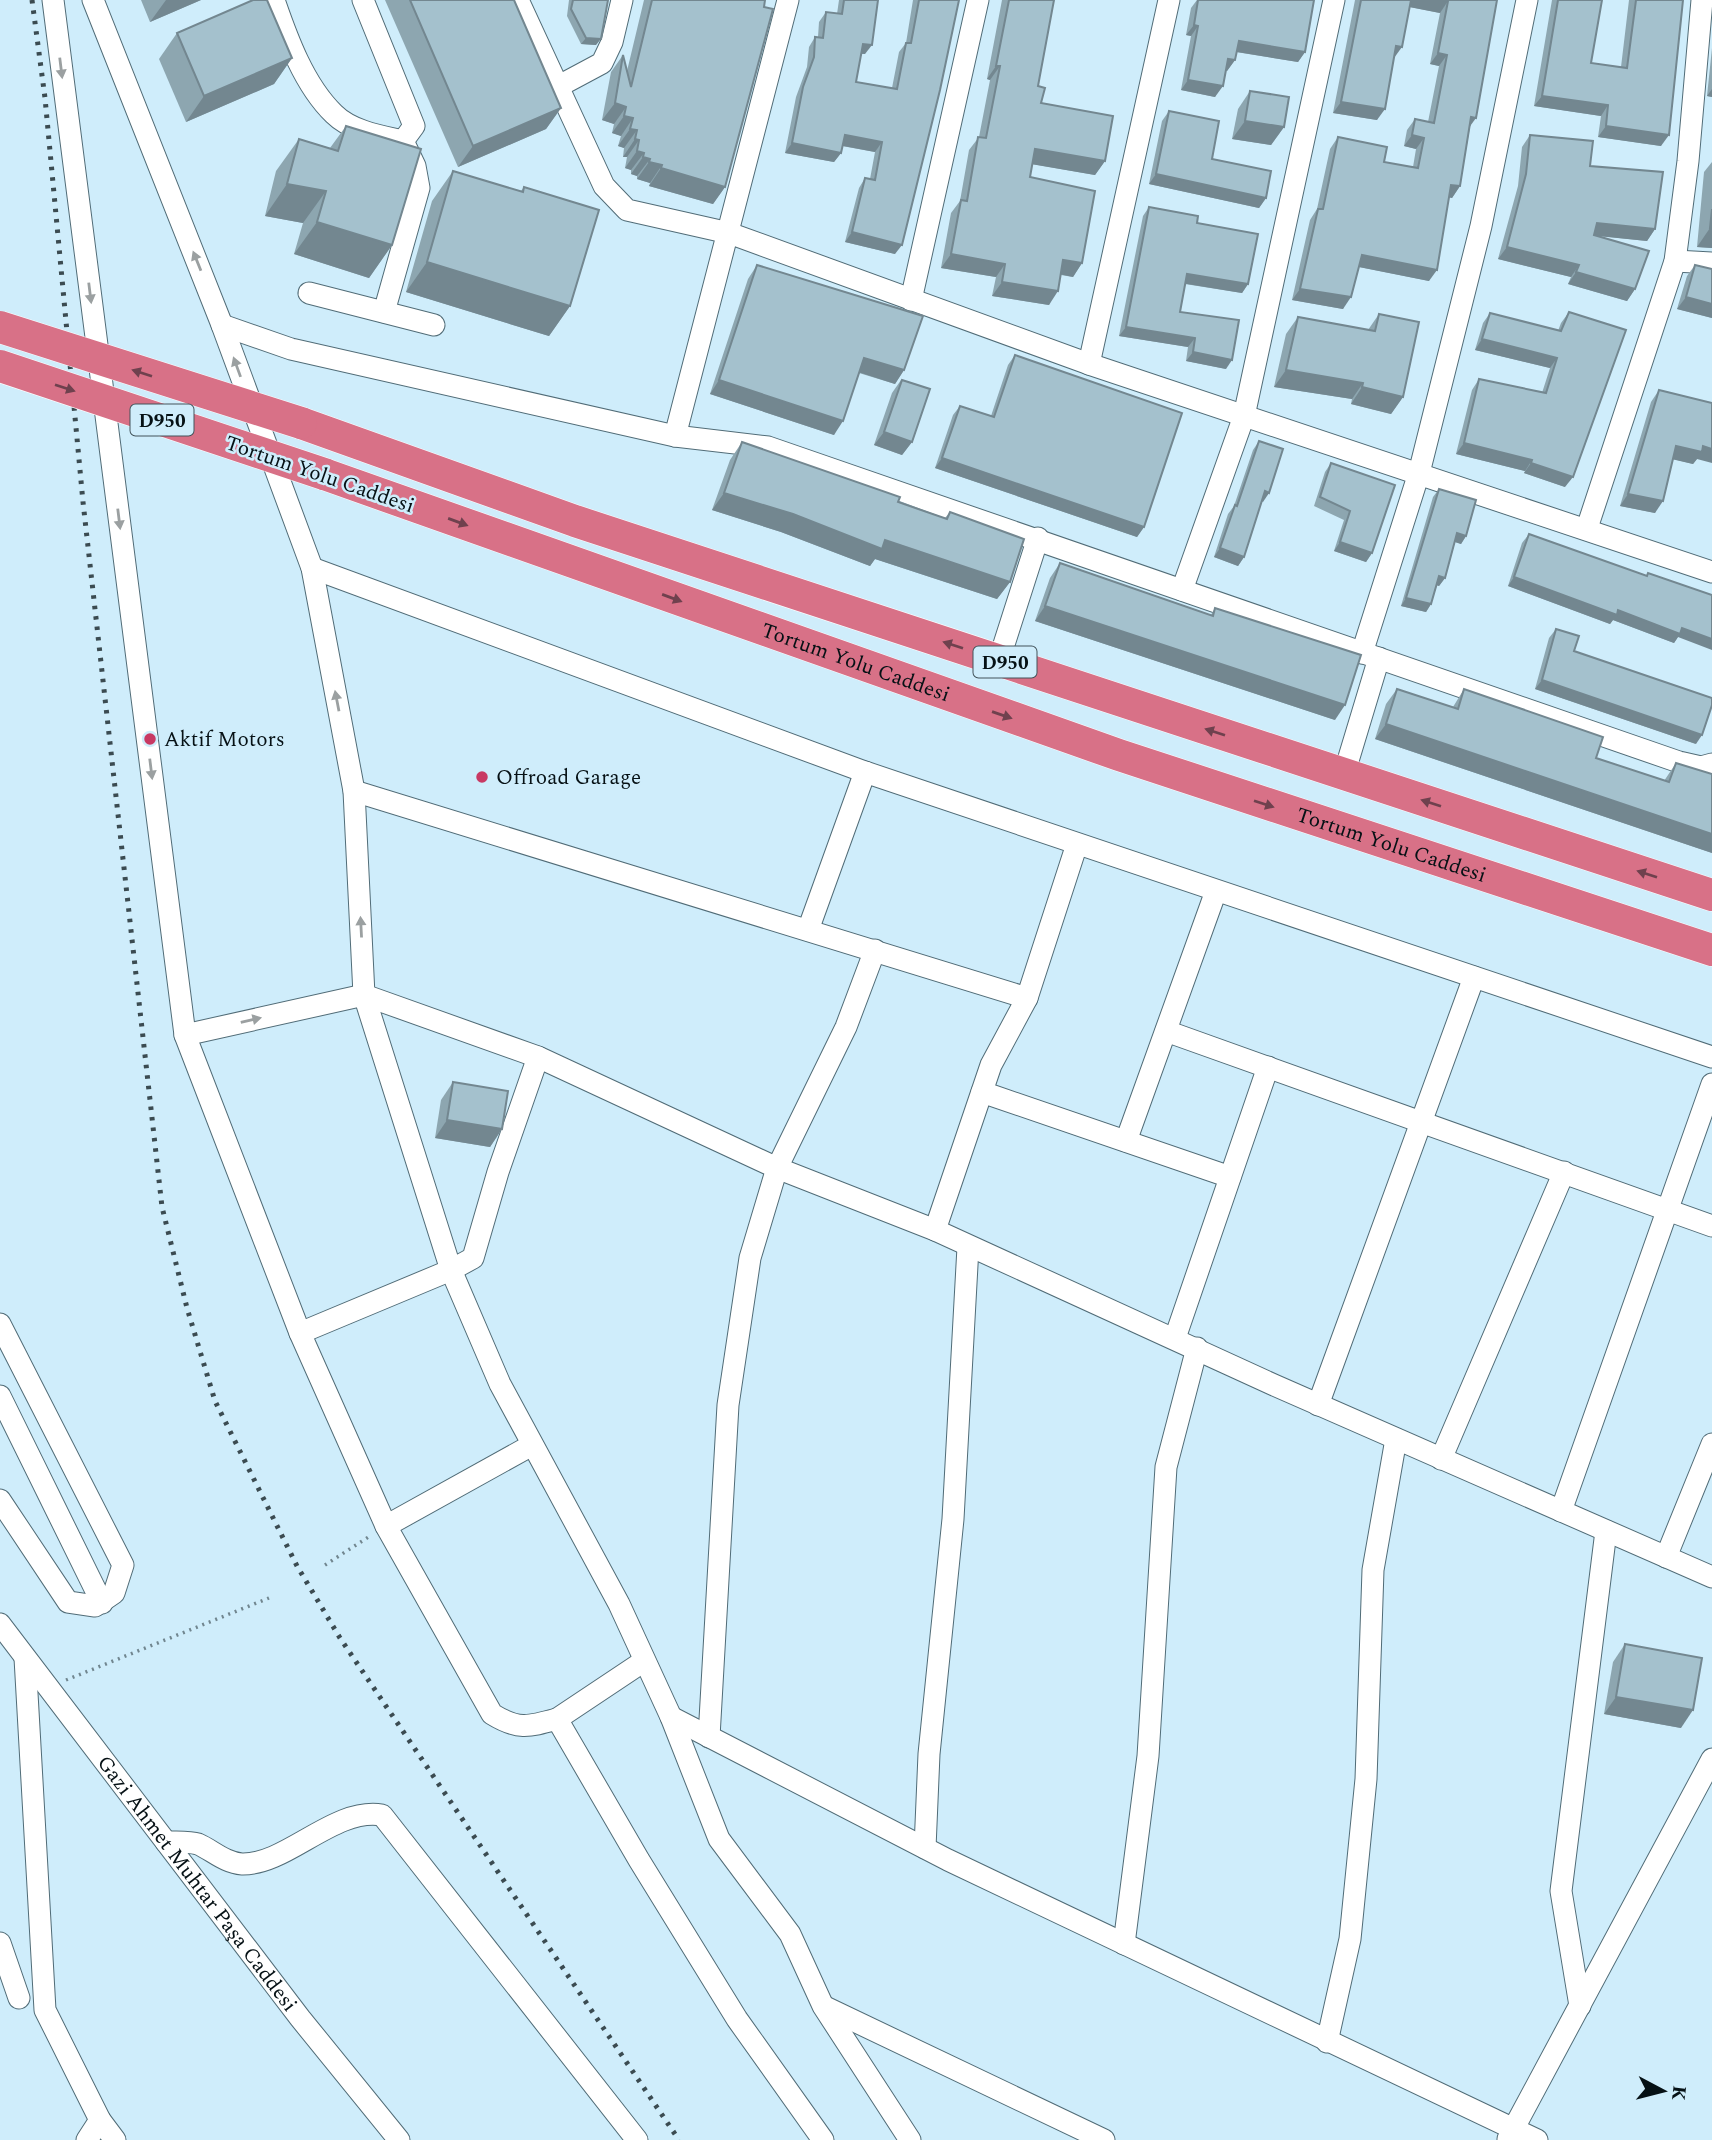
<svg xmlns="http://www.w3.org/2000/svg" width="1712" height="2140" font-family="Spectral,serif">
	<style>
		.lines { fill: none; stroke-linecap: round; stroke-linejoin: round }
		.minor-casing { stroke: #516c77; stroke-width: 23 }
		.highway-casing { stroke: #fff; stroke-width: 33 }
		.path { stroke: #71868f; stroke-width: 3.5; stroke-dasharray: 2 5; stroke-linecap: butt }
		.minor { stroke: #fff; stroke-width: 21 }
		.highway { stroke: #d87187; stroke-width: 32 }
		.rail { stroke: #3b4b51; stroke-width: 5; stroke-dasharray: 3.5 7; stroke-linecap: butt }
		.highway-bridge-casing { stroke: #fff; stroke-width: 33; stroke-linecap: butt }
		.highway-bridge { stroke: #d87187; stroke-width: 32 }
		.wall { fill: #8da6b0 }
		.shaded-wall { fill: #738790 }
		.building { fill: #a4c1cd; stroke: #738790; stroke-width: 2 }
		.oneway { fill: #9ba0a1 }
		.oneway2 { fill: #6f414e }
		.poi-dot { fill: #c83963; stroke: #cfedfb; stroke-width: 2.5 }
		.labels { text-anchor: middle; stroke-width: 5; stroke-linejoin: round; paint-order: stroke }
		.shield { fill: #cfedfb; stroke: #42535a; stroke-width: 2 }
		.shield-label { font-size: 19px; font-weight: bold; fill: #061115 }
		.street-label { font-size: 21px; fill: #061115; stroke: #cfedfb }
		.poi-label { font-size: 21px; fill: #061115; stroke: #cfedfb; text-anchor: start }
	</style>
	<rect width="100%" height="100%" fill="#cfedfb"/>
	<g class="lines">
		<g class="minor-casing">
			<g id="minor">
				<path d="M53 0 185 1035 300 1333 386 1526 492 1714C518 1730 528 1727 557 1719L639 1860 737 2019 823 2140"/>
				<polyline points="93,0 222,325 312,568 354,791 364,995 451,1270 500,1384 619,1604 671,1717 719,1839 790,1934 823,2006 910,2140"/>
				<path d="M274 0C287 38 304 85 334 114 351 131 380 136 403 141"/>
				<polyline points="363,0 414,126 403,141"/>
				<polyline points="518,0 604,186 627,210 729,233 1089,364 1712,572"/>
				<polyline points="559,86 602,63 612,42 622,0"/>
				<polyline points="1675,261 1712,263"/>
				<polyline points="309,293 434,325"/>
				<polyline points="911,300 978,0"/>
				<polyline points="384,312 419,188 415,166 404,143"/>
				<polyline points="222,325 291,349 675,436 768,447 1679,762 1701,767 1712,764"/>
				<polyline points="1089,364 1169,0"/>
				<polyline points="675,436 788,0"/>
				<polyline points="1587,528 1675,261 1688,161 1702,0"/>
				<polyline points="312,568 865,772 1712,1057"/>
				<polyline points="1182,590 1244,416 1334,0"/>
				<polyline points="1362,653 1419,473 1481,226 1527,0"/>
				<polyline points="999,660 1038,538"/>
				<polyline points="1344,774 1379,658"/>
				<polyline points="354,791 1027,998"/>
				<polyline points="808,930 865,772"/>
				<polyline points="1166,1031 1712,1226"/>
				<polyline points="185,1035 364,995 538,1057 777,1168 935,1230 1274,1385 1712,1577"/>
				<polyline points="982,1092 1230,1177"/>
				<polyline points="1126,1141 1216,891"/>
				<polyline points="935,1230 991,1065 1027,998 1077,844"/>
				<polyline points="0,1324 123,1565 114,1593 95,1606 68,1602 0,1500"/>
				<polyline points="300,1333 451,1270 473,1258 498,1172 538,1057"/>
				<polyline points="1175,1338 1268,1067"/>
				<polyline points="0,1396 102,1603"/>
				<polyline points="1318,1405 1474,977"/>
				<polyline points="1441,1459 1564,1172"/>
				<polyline points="1561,1511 1712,1084"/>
				<polyline points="386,1526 532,1445"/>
				<polyline points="1666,1557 1712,1444"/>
				<path id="s1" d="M0 1624 300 2018 399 2140"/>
				<polyline points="25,1658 45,2010 100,2120 115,2140"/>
				<polyline points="671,1717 948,1860 1537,2140"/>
				<polyline points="557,1719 644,1661"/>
				<polyline points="709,1737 728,1405 750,1258 777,1168 846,1027 875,950"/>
				<path d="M166 1842C176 1842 189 1841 198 1844 212 1850 225 1863 242 1864 287 1865 334 1807 382 1815L637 2140"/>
				<polyline points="925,1848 929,1754 953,1519 968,1247"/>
				<polyline points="0,1943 19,1998"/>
				<polyline points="1124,1944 1148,1756 1166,1467 1197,1348"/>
				<polyline points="1580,2006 1561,1891 1606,1531"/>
				<polyline points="825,2007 1104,2140"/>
				<polyline points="1327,2042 1350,1939 1366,1779 1373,1570 1396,1439"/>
				<polyline points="1508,2139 1712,1759"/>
				<polyline points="87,2140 100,2120"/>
			</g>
		</g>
		<g class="highway-casing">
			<g id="highway">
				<polyline points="301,423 575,521 1712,895"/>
				<path id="s2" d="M324 474 1119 755 1712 950"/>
			</g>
		</g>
		<g class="path">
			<polyline points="325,1565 370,1536"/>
			<polyline points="66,1680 269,1598"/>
		</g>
		<use href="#minor" class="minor"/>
		<use href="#highway" class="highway"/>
		<polyline class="rail" points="32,0 45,98 83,502 162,1207 187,1308 215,1401 297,1566 340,1638 679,2140"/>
		<g class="highway-bridge-casing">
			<g id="highway-bridge">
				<polyline points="0,327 301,423"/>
				<polyline points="0,366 324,474"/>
			</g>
		</g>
		<use href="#highway-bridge" class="highway-bridge"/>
	</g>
	<g class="wall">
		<polygon points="141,0 201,0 150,22"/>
		<polygon points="385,0 514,0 561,108 546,129 458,167"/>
		<polygon points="569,0 608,0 596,45 581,44 567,16"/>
		<polygon points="644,0 765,0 725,187 713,204 649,186 650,183 637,179 637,176 631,174 631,170 625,168 627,157 623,157 624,148 618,146 621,136 612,133 614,124 602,120 611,72 623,55 627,71"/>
		<polygon points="839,0 878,0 865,54 861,54 856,82 892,88 899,52 906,43 913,0 959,0 895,254 845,242 859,188 865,178 870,179 875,152 842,146 841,153 834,162 785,153 796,97 807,67 809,47 815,37 818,37 819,22 826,12 837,14"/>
		<polygon points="1002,0 1054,0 1038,86 1041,103 1105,161 1095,175 1032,164 1030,177 1082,263 1073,277 1061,275 1049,305 992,296 996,277 941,268 951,213 960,201 969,150 979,137 990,80 987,79"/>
		<polygon points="1197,0 1314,0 1305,52 1298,62 1236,52 1235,60 1227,71 1226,71 1215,97 1181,90 1191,36 1186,35 1191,8"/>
		<polygon points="1355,0 1497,0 1470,127 1460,186 1452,198 1449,197 1429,281 1359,267 1343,309 1292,300 1310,220 1317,209 1330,149 1338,137 1384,162 1413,167 1416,149 1404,146 1407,130 1415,119 1428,122 1439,66 1430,64 1440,13 1410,7 1394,58 1377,120 1333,113"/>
		<polygon points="1552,0 1602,0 1591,63 1621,67 1629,0 1683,0 1661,146 1598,137 1601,116 1534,106"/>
		<polygon points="177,33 292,58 274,84 186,122 159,59"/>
		<polygon points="1712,48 1712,97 1707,96"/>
		<polygon points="1250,91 1284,127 1271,145 1232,139 1238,109"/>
		<polygon points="1169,111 1212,159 1266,198 1259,208 1149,184 1162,121"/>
		<polygon points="346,126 392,245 369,278 294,254 303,223 265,216 276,171 299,139 330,148"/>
		<polygon points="1530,135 1590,166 1655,229 1647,241 1600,236 1635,289 1627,301 1568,284 1571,277 1498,259 1518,186 1522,147"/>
		<polygon points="1712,162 1712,248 1697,247 1704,172"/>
		<polygon points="453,171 521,191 524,187 570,306 549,336 406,292 432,201"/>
		<polygon points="1149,207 1197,223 1248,284 1242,293 1185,284 1180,312 1226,369 1186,361 1188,347 1119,336 1143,216"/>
		<polygon points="757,265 904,370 895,384 859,373 834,435 710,394 748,279"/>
		<polygon points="1695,265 1712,269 1712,318 1677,309 1687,276"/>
		<polygon points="1569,312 1565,487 1524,473 1525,471 1456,454 1472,390 1479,379 1542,393 1550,368 1475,350 1483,323 1490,313 1558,331 1561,323"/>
		<polygon points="1379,314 1403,397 1391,414 1351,404 1352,399 1274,387 1286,334 1298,317 1368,330"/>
		<polygon points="1015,355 1144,527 1137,537 935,468 953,415 960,406 991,416 1008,365"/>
		<polygon points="901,380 912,442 902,455 874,445 892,393"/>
		<polygon points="1659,390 1697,459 1693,464 1673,459 1655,513 1620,506 1651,402"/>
		<polygon points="1259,441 1269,493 1262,501 1244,557 1238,566 1214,557 1228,514 1234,506 1253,450"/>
		<polygon points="742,442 945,518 950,512 1010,582 997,599 875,559 870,566 781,532 712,510 730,460"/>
		<polygon points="1331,463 1372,553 1366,562 1334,551 1344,520 1314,506 1325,472"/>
		<polygon points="1439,489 1466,536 1461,544 1455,542 1445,578 1439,586 1437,585 1431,604 1426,612 1401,606 1433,497"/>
		<polygon points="1529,534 1646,576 1648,573 1678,637 1674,643 1613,620 1610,624 1508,586 1522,543"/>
		<polygon points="1060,563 1211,615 1215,608 1335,720 1035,621 1050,578"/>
		<polygon points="1556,629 1574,651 1696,744 1535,689 1549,638"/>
		<polygon points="1397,689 1453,707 1464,689 1596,758 1664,781 1676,763 1712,774 1712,853 1375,739 1386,704"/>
		<polygon points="453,1082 502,1129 490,1147 435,1138 441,1100"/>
		<polygon points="1625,1644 1681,1728 1604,1714 1613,1662"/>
	</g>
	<g class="shaded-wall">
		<polygon points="166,0 201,0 150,22"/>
		<polygon points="1408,0 1441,0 1448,1 1440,13 1404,6"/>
		<polygon points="1194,25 1198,26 1191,36 1186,35"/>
		<polygon points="586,38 601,39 596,45 581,44"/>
		<polygon points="1239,41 1305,52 1298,62 1231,51"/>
		<polygon points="863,44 872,45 865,54 856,53"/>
		<polygon points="1396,46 1402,47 1394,58"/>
		<polygon points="1438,53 1447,55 1439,66 1430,64"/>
		<polygon points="292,58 274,84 186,122 204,96"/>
		<polygon points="1228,59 1235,60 1227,71 1221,70"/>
		<polygon points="996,66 1000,66 990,80 987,79"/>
		<polygon points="1188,80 1223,86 1215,97 1181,90"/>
		<polygon points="1712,89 1712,97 1707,96"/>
		<polygon points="1542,96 1608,105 1601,116 1534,106"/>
		<polygon points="1341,102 1385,109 1377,120 1333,113"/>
		<polygon points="615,103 626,107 614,124 602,120"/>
		<polygon points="561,108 546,129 458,167 473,146"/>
		<polygon points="624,116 633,118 621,136 612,133"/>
		<polygon points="1471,117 1476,118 1468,129"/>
		<polygon points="1245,121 1284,127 1271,145 1232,139"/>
		<polygon points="1606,126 1669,135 1661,146 1598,137"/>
		<polygon points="630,129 637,130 624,148 618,146"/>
		<polygon points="845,135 882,142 875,152 838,145"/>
		<polygon points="1412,135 1424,138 1416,149 1404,146"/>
		<polygon points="635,139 639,140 627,157 623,157"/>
		<polygon points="792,143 841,153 834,162 785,153"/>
		<polygon points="1035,149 1105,161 1095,175 1025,163"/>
		<polygon points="637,151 644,153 631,170 625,168"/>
		<polygon points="643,157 650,159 637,176 631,174"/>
		<polygon points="649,162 662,165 650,183 637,179"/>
		<polygon points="661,168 725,187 713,204 649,186"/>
		<polygon points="1156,174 1266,198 1259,208 1149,184"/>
		<polygon points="287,184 326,191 303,223 265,216"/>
		<polygon points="1451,185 1460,186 1452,198 1443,196"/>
		<polygon points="317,222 392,245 369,278 294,254"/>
		<polygon points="1597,223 1655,229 1647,241 1588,235"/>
		<polygon points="1710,228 1712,228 1712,248 1697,247"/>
		<polygon points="852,232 902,245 895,254 845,242"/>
		<polygon points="1507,247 1579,265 1571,277 1498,259"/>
		<polygon points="951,254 1005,264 996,277 941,268"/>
		<polygon points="1362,255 1437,270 1429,281 1354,266"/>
		<polygon points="1063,260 1082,263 1073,277 1054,273"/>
		<polygon points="427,262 570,306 549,336 406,292"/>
		<polygon points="1576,272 1635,289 1627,301 1568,284"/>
		<polygon points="1187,274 1248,284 1242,293 1181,283"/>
		<polygon points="1002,282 1058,291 1049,305 992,296"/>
		<polygon points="1300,289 1351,297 1343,309 1292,300"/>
		<polygon points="1686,297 1712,304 1712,318 1677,309"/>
		<polygon points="1126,327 1195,338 1188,347 1119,336"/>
		<polygon points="1482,339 1557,358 1550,368 1475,350"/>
		<polygon points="1193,352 1232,360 1226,369 1186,361"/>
		<polygon points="864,358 904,370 895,384 855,371"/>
		<polygon points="1286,370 1363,383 1352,399 1274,387"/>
		<polygon points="719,380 843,421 834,435 710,394"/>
		<polygon points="1362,387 1403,397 1391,414 1351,404"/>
		<polygon points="884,432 912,442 902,455 874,445"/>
		<polygon points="1464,443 1532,460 1525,471 1456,454"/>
		<polygon points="1676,446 1703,446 1712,449 1712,463 1697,459 1693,464 1667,458"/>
		<polygon points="942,458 1144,527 1137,537 935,468"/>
		<polygon points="1531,463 1573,477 1565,487 1524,473"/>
		<polygon points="1265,491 1269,493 1263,502 1259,500"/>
		<polygon points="724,493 885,540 1010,582 997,599 875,559 870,566 781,532 712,510"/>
		<polygon points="1628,494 1663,501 1655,513 1620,506"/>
		<polygon points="1457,533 1466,536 1461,544 1452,541"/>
		<polygon points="1340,542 1372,553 1366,562 1334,551"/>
		<polygon points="1220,548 1244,557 1238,566 1214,557"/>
		<polygon points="1439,576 1445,578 1439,586 1433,584"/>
		<polygon points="1514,577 1618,610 1682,628 1712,639 1712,650 1678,637 1674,643 1613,620 1610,624 1508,586"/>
		<polygon points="1406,598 1431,604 1426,612 1401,606"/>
		<polygon points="1045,606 1345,705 1335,720 1035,621"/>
		<polygon points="1542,680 1702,735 1696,744 1535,689"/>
		<polygon points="1386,724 1712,834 1712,853 1375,739"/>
		<polygon points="447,1120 502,1129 490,1147 435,1138"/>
		<polygon points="1616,1697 1693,1710 1681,1728 1604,1714"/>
	</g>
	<g class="building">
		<polygon points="253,0 267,0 292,58 204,96 177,33"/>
		<polygon points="410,0 514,0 561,108 473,146"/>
		<polygon points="573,0 608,0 601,39 586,38 571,9"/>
		<polygon points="652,0 765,0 764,7 773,9 725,187 661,168 662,165 649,162 650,159 643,157 644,153 637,151 639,140 635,139 637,130 630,129 633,118 624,116 626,107 615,103 623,55 631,87"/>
		<polygon points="844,0 878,0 872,45 863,44 856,82 897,89 906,43 911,43 919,0 959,0 940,90 902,245 852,232 865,178 875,180 882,142 845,135 841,153 792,143 803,87 814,57 815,37 823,38 826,12 842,14"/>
		<polygon points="1009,0 1054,0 1038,86 1045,88 1041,103 1113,116 1105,161 1035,149 1030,177 1095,191 1082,263 1063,260 1058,291 1002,282 1005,264 951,254 961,200 967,201 978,137 986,138 1000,66 996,66"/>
		<polygon points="1198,0 1314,0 1305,52 1239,41 1235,60 1228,59 1223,86 1188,80 1198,26 1194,25"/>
		<polygon points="1361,0 1411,0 1402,47 1396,46 1385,109 1341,102"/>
		<polygon points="1441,0 1497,0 1476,118 1471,117 1460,186 1451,185 1437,270 1362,255 1351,297 1300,289 1318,209 1323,209 1338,137 1387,147 1384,162 1418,168 1424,138 1412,135 1415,119 1434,123 1447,55 1438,53 1448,1"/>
		<polygon points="1558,0 1602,0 1591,63 1627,68 1636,0 1683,0 1669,135 1606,126 1608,105 1542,96"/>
		<polygon points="1250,91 1289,97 1284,127 1245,121"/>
		<polygon points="1169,111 1219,121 1212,159 1271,171 1266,198 1156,174"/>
		<polygon points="346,126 421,149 392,245 317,222 326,191 287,184 299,139 338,151"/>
		<polygon points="1530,135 1593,141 1590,166 1663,172 1655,229 1597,223 1594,235 1649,251 1635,289 1576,272 1579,265 1507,247 1526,174"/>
		<polygon points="453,171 523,192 524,187 599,210 570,306 427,262"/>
		<polygon points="1149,207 1198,216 1197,223 1258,234 1248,284 1187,274 1180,312 1239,320 1232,360 1193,352 1195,338 1126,327"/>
		<polygon points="1712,209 1712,228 1710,228"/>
		<polygon points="757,265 923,316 904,370 864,358 843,421 719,380"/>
		<polygon points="1695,265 1712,269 1712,304 1686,297"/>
		<polygon points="1569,312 1626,330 1573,477 1531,463 1532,460 1464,443 1479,379 1546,393 1557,358 1482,339 1490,313 1561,331"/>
		<polygon points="1379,314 1419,322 1403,397 1362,387 1363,383 1286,370 1298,317 1375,331"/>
		<polygon points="1015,355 1182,413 1144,527 942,458 960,406 994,417"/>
		<polygon points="902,380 930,389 912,442 884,432"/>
		<polygon points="1659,390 1712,403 1712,449 1703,446 1702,452 1676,446 1663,501 1628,494"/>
		<polygon points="1259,441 1283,449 1269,493 1265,491 1244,557 1220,548 1235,505 1237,506"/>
		<polygon points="742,442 900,497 898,502 947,519 950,512 1024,539 1010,582 885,540 882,549 793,514 724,493"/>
		<polygon points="1331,463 1395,485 1372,553 1340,542 1350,511 1320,497"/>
		<polygon points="1439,489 1476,500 1466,536 1457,533 1445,578 1439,576 1431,604 1406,598"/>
		<polygon points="1529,534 1647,576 1648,573 1712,595 1712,639 1682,628 1680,634 1618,610 1617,615 1514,577"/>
		<polygon points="1060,563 1213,616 1215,608 1361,655 1345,705 1045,606"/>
		<polygon points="1556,629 1579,636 1574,651 1712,698 1712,705 1702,735 1542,680"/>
		<polygon points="1397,689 1458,709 1464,689 1603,737 1596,758 1669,782 1676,763 1712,774 1712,834 1386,724"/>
		<polygon points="453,1082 508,1091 502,1129 447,1120"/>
		<polygon points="1625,1644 1702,1658 1693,1710 1616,1697"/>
	</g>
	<defs><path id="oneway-solid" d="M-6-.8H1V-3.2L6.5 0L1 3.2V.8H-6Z" transform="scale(1.75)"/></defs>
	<g class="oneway">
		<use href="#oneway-solid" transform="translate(61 68) rotate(83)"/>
		<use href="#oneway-solid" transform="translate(197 261) rotate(-112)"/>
		<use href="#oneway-solid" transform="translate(90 293) rotate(83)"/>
		<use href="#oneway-solid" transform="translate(237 367) rotate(-110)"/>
		<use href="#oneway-solid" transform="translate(119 519) rotate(83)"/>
		<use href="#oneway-solid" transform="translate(337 701) rotate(-101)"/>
		<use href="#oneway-solid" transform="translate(151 769) rotate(83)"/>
		<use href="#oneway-solid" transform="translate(361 927) rotate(-93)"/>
		<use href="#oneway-solid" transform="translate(251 1020) rotate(-13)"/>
	</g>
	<g class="oneway2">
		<use href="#oneway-solid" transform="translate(142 373) rotate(-162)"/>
		<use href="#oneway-solid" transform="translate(65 388) rotate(18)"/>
		<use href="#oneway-solid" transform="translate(458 522) rotate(20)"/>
		<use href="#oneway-solid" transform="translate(672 598) rotate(20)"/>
		<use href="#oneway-solid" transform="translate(953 645) rotate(-162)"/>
		<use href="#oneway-solid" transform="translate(1002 715) rotate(19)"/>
		<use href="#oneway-solid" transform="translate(1215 732) rotate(-162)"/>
		<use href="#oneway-solid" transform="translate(1431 803) rotate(-162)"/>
		<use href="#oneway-solid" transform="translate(1264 804) rotate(18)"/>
		<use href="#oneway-solid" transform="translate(1647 874) rotate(-162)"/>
	</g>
	<g class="poi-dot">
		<circle cx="150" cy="739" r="7"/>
		<circle cx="482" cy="777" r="7"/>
	</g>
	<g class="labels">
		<g class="shield">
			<rect x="130.5" y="404.5" width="63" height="31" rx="5"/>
			<rect x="973.5" y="646.5" width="63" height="31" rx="5"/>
		</g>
		<g class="shield-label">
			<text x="162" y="427">D950</text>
			<text x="1005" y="669">D950</text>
		</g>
		<g class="street-label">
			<text transform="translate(320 474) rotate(19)" y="7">Tortum Yolu Caddesi</text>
			<text dy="7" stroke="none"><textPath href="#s2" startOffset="564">Tortum Yolu Caddesi</textPath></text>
			<text dy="7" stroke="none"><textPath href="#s2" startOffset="1130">Tortum Yolu Caddesi</textPath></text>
			<text dy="7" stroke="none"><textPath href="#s1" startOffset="326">Gazi Ahmet Muhtar Paşa Caddesi</textPath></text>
		</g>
		<g class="poi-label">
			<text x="164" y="746">Aktif Motors</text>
			<text x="496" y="784">Offroad Garage</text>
		</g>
	</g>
	<g transform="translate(1663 2091) rotate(97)" stroke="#cfedfb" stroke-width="5" paint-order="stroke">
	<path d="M0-5L12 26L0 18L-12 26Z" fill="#061115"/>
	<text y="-10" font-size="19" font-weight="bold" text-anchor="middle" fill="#061115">K</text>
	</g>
</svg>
